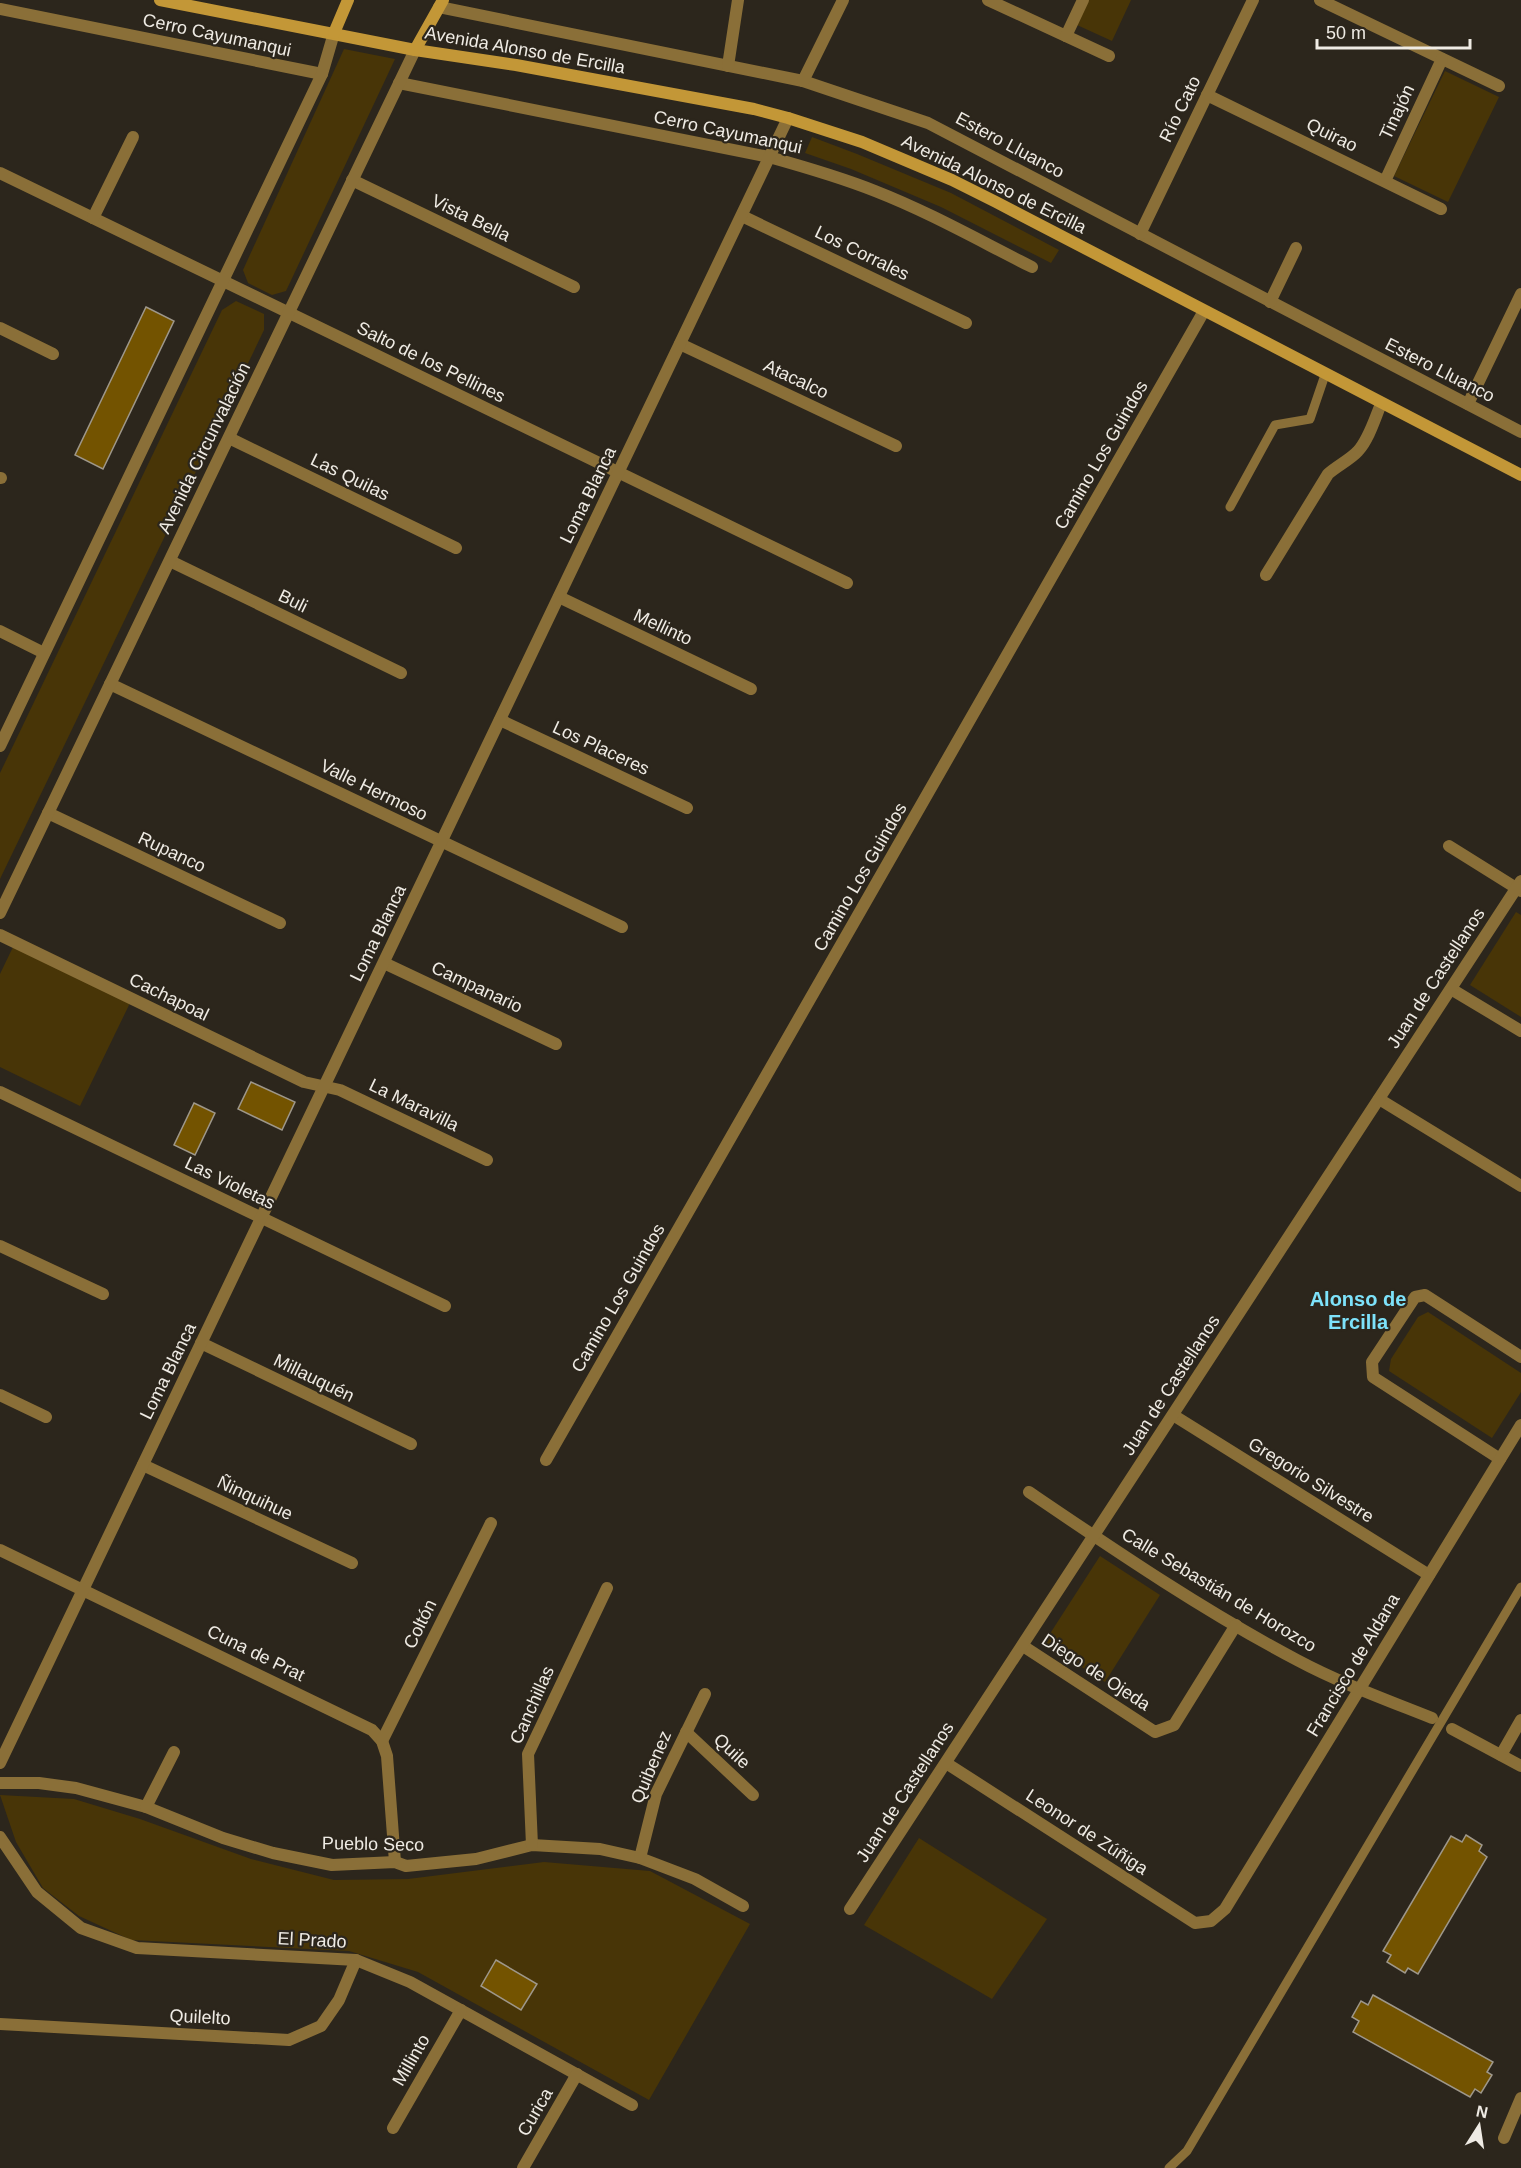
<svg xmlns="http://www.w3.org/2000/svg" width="1521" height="2168" font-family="Helvetica,sans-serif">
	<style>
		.green { fill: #483507 }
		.building { fill: #735300; stroke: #9e978a; stroke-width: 1.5 }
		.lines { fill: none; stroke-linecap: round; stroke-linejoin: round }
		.lane { stroke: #8a6f38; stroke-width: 9 }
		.street { stroke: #8a6f38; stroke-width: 12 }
		.secondary { stroke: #c39737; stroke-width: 12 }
		.labels { text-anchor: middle; stroke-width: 4.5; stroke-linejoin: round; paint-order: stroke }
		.street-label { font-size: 18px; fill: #efebe4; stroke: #2c261c }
		.neighbourhood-label { font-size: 20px; font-weight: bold; fill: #7de2fa; stroke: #2c261c }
	</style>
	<rect width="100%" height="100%" fill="#2c261c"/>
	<g class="green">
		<polygon points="1089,0 1131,0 1112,41 1077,25"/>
		<polygon points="344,49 395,59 286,291 272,295 248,283 243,270"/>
		<polygon points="1445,71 1499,97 1448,202 1394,176"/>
		<polygon points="812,137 857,154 951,193 1059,250 1051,263 941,207 851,169 805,153"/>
		<polygon points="236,301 264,314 264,330 0,879 0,773 222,310"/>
		<polygon points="1516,912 1521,915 1521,1017 1470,985"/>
		<polygon points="13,947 130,1003 80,1106 0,1067 0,974"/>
		<polygon points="1428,1312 1521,1373 1521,1392 1492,1438 1389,1371 1391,1359 1418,1317"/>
		<polygon points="1100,1556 1160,1595 1105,1682 1044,1643"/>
		<polygon points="0,1795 74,1799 140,1819 251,1859 334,1880 408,1879 544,1862 650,1871 750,1924 649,2100 418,1972 349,1951 131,1940 79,1916 43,1888 16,1842"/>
		<polygon points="919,1838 1047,1919 992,1999 864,1925"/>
	</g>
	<g class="building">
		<polygon points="146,307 174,321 103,469 75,455"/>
		<polygon points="251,1082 295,1102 282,1130 238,1109"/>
		<polygon points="194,1103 215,1113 195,1155 174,1145"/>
		<polygon points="1466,1835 1482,1845 1479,1851 1487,1857 1418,1974 1408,1968 1405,1973 1387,1962 1391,1955 1383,1951 1451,1836 1462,1842"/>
		<polygon points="496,1960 537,1984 521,2010 481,1986"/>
		<polygon points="1373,1995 1493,2062 1487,2072 1492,2075 1481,2093 1475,2089 1470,2097 1353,2032 1359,2021 1352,2017 1361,2001 1368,2005"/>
	</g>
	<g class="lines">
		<g class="lane">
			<polyline points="1230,507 1275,425 1310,419 1325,375"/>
			<polyline points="1169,2168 1187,2151 1521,1587"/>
		</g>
		<g class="street">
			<polyline points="988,0 1109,56"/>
			<polyline points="1320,0 1499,86"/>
			<polyline points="439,7 803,81 928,123 1521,432"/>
			<polyline points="0,9 322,74"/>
			<polyline points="1066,36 1083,0"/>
			<polyline points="728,66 738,0"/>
			<polyline points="803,81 843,0"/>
			<path d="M399 83 769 157C805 167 840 177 875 191 929 212 980 241 1032 267"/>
			<polyline points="1207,95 1441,209"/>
			<polyline points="0,173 847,583"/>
			<polyline points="352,180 574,287"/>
			<polyline points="1385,181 1442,59"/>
			<polyline points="742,216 966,323"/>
			<polyline points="93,218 133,137"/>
			<polyline points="1140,234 1253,0"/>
			<polyline points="1270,302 1296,248"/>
			<polyline points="0,328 53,354"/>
			<polyline points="680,344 896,446"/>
			<polyline points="1468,404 1521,294"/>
			<polyline points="229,438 456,548"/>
			<polyline points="0,478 1,478"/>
			<polyline points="170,561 401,673"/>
			<path d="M1266 575 1328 474C1337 466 1351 459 1358 451 1369 439 1375 418 1381 404"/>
			<polyline points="559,597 751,689"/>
			<polyline points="0,631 44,653"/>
			<polyline points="110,684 622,927"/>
			<polyline points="500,720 687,808"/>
			<polyline points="0,746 322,74 334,33"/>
			<polyline points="48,813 280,923"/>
			<polyline points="1449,846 1521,891"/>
			<polyline points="0,913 415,50"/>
			<polyline points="0,935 304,1082 340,1090 487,1160"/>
			<polyline points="384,963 556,1044"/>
			<polyline points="1451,989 1521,1031"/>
			<polyline points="0,1092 445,1306"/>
			<polyline points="1379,1099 1521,1186"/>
			<polyline points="0,1246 103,1294"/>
			<polyline points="201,1343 411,1444"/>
			<polyline points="0,1395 46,1417"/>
			<polyline points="1173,1415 1429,1575"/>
			<polyline points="1500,1459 1373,1377 1372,1362 1415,1297 1425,1295 1521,1357"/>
			<polyline points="546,1460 1204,311"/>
			<polyline points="143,1465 352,1563"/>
			<path d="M1029 1492C1116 1551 1204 1611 1297 1660 1340 1683 1387 1700 1432 1718"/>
			<polyline points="0,1550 372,1730 382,1741 387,1756 395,1862"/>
			<polyline points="1023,1646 1155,1732 1174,1725 1236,1625"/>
			<polyline points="1452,1729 1521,1766"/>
			<polyline points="686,1732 753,1795"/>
			<polyline points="382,1741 491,1523"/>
			<polyline points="1501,1755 1521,1720"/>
			<polyline points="0,1763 788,118"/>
			<polyline points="946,1763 1195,1923 1211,1921 1225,1909 1521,1425"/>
			<polyline points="0,1783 39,1783 76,1788 146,1807 223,1838 273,1853 332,1865 395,1862 406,1866 476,1859 532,1845 600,1849 640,1858 695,1879 743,1906"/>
			<polyline points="146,1807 174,1752"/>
			<polyline points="0,1837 37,1892 81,1928 137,1948 356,1960 410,1982 632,2105"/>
			<polyline points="532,1845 528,1754 607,1588"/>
			<polyline points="640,1858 656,1794 705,1694"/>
			<polyline points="850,1909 1521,881"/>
			<polyline points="0,2024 289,2040 321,2026 339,2000 356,1960"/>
			<polyline points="393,2128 461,2010"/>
			<polyline points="1504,2138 1521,2098"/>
			<polyline points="523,2168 577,2074"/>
		</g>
		<g class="secondary">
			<polyline points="160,0 415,50 516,65 754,109 788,118 862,142 952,180 996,202 1521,475"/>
			<polyline points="334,33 348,0"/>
			<polyline points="415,50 443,0"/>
		</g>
	</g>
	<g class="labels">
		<g class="street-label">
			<text transform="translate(217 35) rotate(12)" y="6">Cerro Cayumanqui</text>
			<text transform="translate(525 50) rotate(10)" y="6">Avenida Alonso de Ercilla</text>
			<text transform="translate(1180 109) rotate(-64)" y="6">Río Cato</text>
			<text transform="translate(1397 112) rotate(-65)" y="6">Tinajón</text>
			<text transform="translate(728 132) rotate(12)" y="6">Cerro Cayumanqui</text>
			<text transform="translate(1332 135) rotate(26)" y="6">Quirao</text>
			<text transform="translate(1010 145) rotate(28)" y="6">Estero Lluanco</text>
			<text transform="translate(994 184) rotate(26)" y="6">Avenida Alonso de Ercilla</text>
			<text transform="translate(471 218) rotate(26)" y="6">Vista Bella</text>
			<text transform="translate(862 253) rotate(26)" y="6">Los Corrales</text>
			<text transform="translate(431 362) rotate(26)" y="6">Salto de los Pellines</text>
			<text transform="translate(1440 370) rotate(27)" y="6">Estero Lluanco</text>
			<text transform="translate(796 379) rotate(25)" y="6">Atacalco</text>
			<text transform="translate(204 448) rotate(-64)" y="6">Avenida Circunvalación</text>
			<text transform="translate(1101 455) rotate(-60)" y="6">Camino Los Guindos</text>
			<text transform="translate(350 477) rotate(26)" y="6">Las Quilas</text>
			<text transform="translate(588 495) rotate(-64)" y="6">Loma Blanca</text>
			<text transform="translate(293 601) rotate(26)" y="6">Buli</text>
			<text transform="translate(663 627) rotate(25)" y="6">Mellinto</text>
			<text transform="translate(601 748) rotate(25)" y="6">Los Placeres</text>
			<text transform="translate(374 790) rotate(26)" y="6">Valle Hermoso</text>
			<text transform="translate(172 852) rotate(25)" y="6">Rupanco</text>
			<text transform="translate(860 877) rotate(-60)" y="6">Camino Los Guindos</text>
			<text transform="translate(378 933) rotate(-64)" y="6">Loma Blanca</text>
			<text transform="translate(1436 978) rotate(-57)" y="6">Juan de Castellanos</text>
			<text transform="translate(477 987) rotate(25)" y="6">Campanario</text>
			<text transform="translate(169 997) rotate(26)" y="6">Cachapoal</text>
			<text transform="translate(414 1105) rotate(26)" y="6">La Maravilla</text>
			<text transform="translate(230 1183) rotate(26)" y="6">Las Violetas</text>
			<text transform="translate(618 1298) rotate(-60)" y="6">Camino Los Guindos</text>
			<text transform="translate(168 1371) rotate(-64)" y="6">Loma Blanca</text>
			<text transform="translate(314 1378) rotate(26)" y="6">Millauquén</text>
			<text transform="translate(1171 1385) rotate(-57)" y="6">Juan de Castellanos</text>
			<text transform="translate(1311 1480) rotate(32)" y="6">Gregorio Silvestre</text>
			<text transform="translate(255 1498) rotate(25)" y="6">Ñinquihue</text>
			<text transform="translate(1219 1590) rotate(31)" y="6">Calle Sebastián de Horozco</text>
			<text transform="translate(420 1624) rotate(-64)" y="6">Coltón</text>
			<text transform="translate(256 1653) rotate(26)" y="6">Cuna de Prat</text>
			<text transform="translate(1353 1665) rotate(-59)" y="6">Francisco de Aldana</text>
			<text transform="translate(1096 1672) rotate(33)" y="6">Diego de Ojeda</text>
			<text transform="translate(532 1705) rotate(-66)" y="6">Canchillas</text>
			<text transform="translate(732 1751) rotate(43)" y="6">Quile</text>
			<text transform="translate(651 1767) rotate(-67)" y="6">Quibenez</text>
			<text transform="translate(905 1792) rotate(-57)" y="6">Juan de Castellanos</text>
			<text transform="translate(1087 1832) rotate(33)" y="6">Leonor de Zúñiga</text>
			<text transform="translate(373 1844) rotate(1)" y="6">Pueblo Seco</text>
			<text transform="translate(312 1940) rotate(3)" y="6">El Prado</text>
			<text transform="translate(200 2017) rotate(3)" y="6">Quilelto</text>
			<text transform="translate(411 2060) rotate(-60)" y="6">Millinto</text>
			<text transform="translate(535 2112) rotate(-60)" y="6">Curica</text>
		</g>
		<g class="neighbourhood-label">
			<text x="1358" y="1306">Alonso de<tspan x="1358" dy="23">Ercilla</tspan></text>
		</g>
	</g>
	<g transform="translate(1479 2126) rotate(12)" stroke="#2c261c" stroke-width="4.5" paint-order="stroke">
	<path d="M0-4.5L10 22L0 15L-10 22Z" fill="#efebe4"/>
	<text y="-9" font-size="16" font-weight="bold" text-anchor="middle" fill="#efebe4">N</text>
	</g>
	<path d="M1317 39v9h153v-9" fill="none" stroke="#efebe4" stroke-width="3"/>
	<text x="1326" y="39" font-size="18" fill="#efebe4" stroke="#2c261c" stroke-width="4.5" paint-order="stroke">50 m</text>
</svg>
